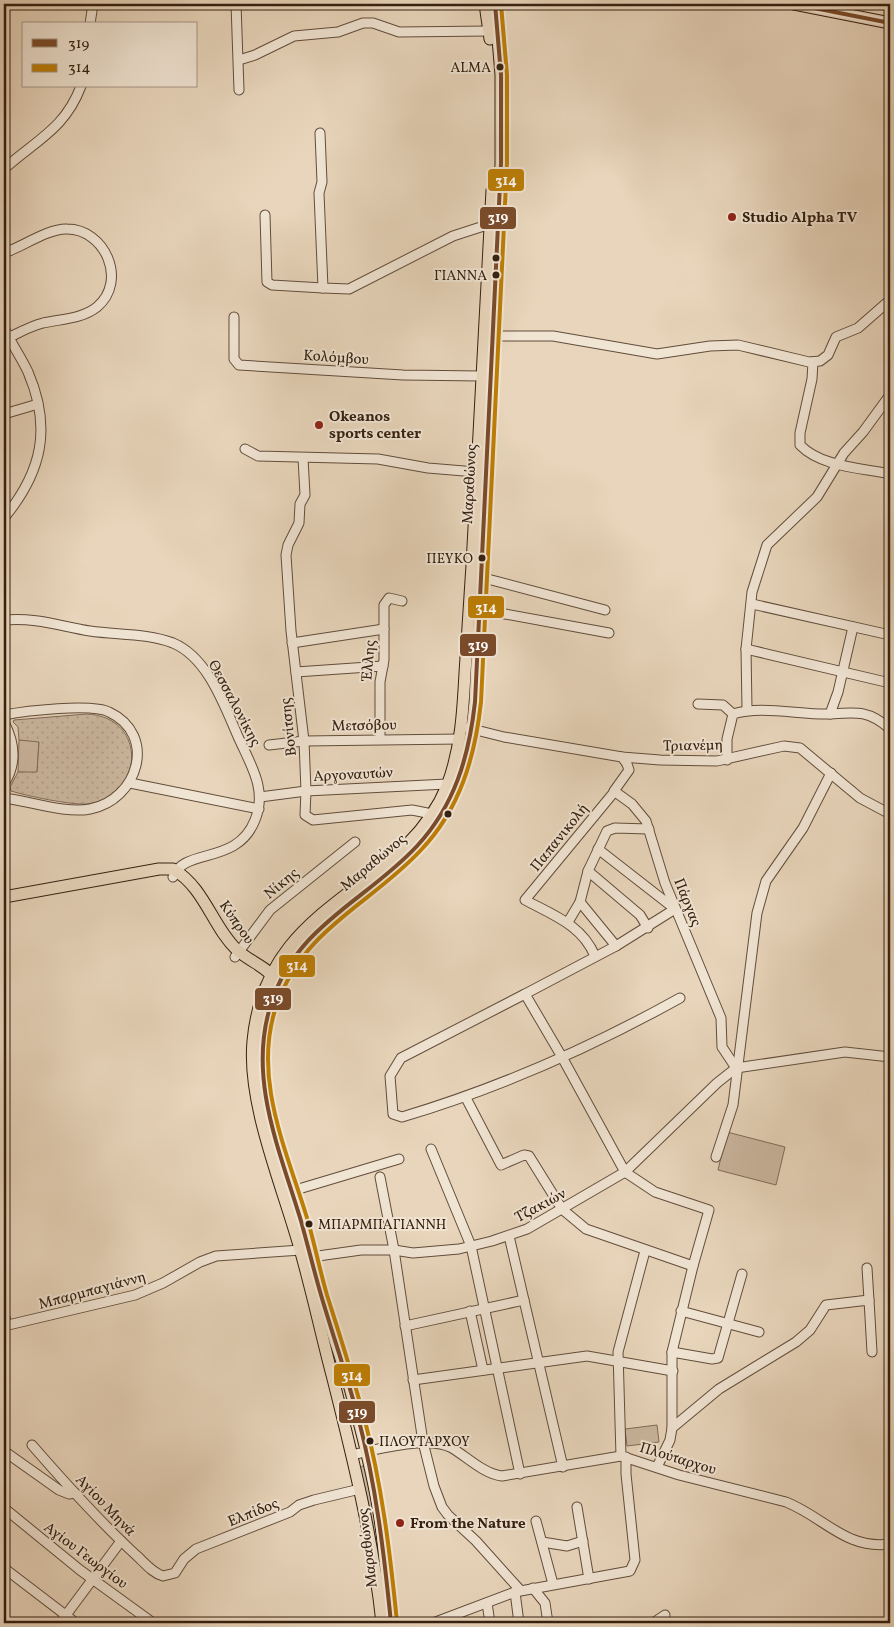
<svg xmlns="http://www.w3.org/2000/svg" width="894" height="1627" font-family="Vollkorn,serif">
	<style>
		.grass { fill: #cab69e; stroke: #806b57 }
		.park { fill: url(#park-dots); stroke: #806b57 }
		.lines { fill: none; stroke-linecap: round; stroke-linejoin: round }
		.minor-casing { stroke: #624d3b; stroke-width: 11 }
		.major-casing { stroke: #352010; stroke-width: 13 }
		.minor { stroke: #f0e4d3; stroke-width: 9 }
		.major { stroke: #e8d5bb; stroke-width: 11 }
		.bus-1-casing { stroke: #f0e4d3; stroke-width: 8 }
		.bus-2-casing { stroke: #f0e4d3; stroke-width: 8 }
		.bus-1 { stroke: #7a4b2a; stroke-width: 4 }
		.bus-2 { stroke: #bd7e05; stroke-width: 4 }
		.bus-dot { fill: #352010; stroke: #f0e4d3; stroke-width: 2 }
		.poi-dot { fill: #8f2418; stroke: #f0e4d3; stroke-width: 2 }
		.labels { text-anchor: middle; stroke-width: 4; stroke-linejoin: round; paint-order: stroke }
		.bus-label { font-size: 14px; fill: #352010; stroke: #f0e4d3; text-anchor: end }
		.poi-label { font-size: 15px; font-weight: bold; fill: #352010; stroke: #f0e4d3; text-anchor: start }
		.street-label { font-size: 15px; fill: #352010; stroke: #f0e4d3 }
		.line-badge { stroke: #f0e4d3; stroke-width: 2 }
		.badge-label { font-size: 14px; text-anchor: middle; font-weight: bold; fill: #fff }
	</style>
	<defs>
		<pattern id="park-dots" width="8" height="8" patternUnits="userSpaceOnUse" patternTransform="scale(1.25)"><rect width="8" height="8" fill="#cab69e"/><path d="M2 2h.1M6 6h.1" fill="none" stroke="#ae9c87" stroke-width="1.8" stroke-linecap="round"/></pattern>
	</defs>
	<rect width="100%" height="100%" fill="#e8d5bb"/>
	<filter id="stains"><feTurbulence type="fractalNoise" baseFrequency=".004" numOctaves="4"/><feColorMatrix values="0 0 0 0 .2 0 0 0 0 .09 0 0 0 0 .02 0 0 0 .5 -.17"/></filter>
	<radialGradient id="worn" r=".72"><stop offset=".6" stop-color="#630" stop-opacity="0"/><stop offset="1" stop-color="#630" stop-opacity=".3"/></radialGradient>
	<g class="grass">
		<polygon points="19,740 39,741 37,773 18,772"/>
		<polygon points="727,1132 785,1147 776,1185 718,1170"/>
		<polygon points="657,1425 659,1442 627,1446 625,1429"/>
		<polygon points="364,1465 370,1487 381,1565 360,1468"/>
	</g>
	<path class="park" d="M87 714C149 717 144 799 87 804 70 805 27 796 11 791L10 787 18 772H37L39 742 19 740 18 727 13 722 14 720Z"/>
	<g class="lines">
		<g class="minor-casing">
			<g id="minor">
				<polyline points="236,4 239,90"/>
				<polyline points="90,24 93,4"/>
				<polyline points="239,60 255,55 294,36 338,32 363,23 373,23 399,32 489,31"/>
				<polyline points="320,133 322,182 319,193 323,288 349,289 453,236 490,224"/>
				<path d="M4 169C36 140 65 129 81 86"/>
				<polyline points="265,215 267,282 272,285 323,288"/>
				<path d="M4 253C22 247 49 228 67 229 105 229 128 281 97 307 82 319 61 319 43 323 31 326 20 332 8 338"/>
				<polyline points="234,317 234,359 239,365 403,375 481,376"/>
				<path d="M4 328C11 343 21 357 28 372 52 428 42 472 4 518"/>
				<polyline points="492,336 553,336 657,354 710,346 738,345 809,362 820,361 828,355 836,337 858,328 890,300"/>
				<path d="M813 362 812 379 800 433V445C821 467 862 468 890 474"/>
				<polyline points="4,414 38,404"/>
				<polyline points="245,449 258,456 378,459 428,468 476,472"/>
				<polyline points="303,458 305,495 300,504 299,523 288,545 286,555 291,631 304,741 306,791 305,815 313,820 412,810 432,814"/>
				<polyline points="480,577 605,610"/>
				<polyline points="752,604 890,635"/>
				<polyline points="478,609 609,633"/>
				<path d="M4 620C35 617 60 626 90 631 117 635 147 633 173 643 209 658 225 708 240 741 252 767 267 791 255 820 237 866 184 847 173 877"/>
				<polyline points="292,643 384,629"/>
				<polyline points="746,649 890,683"/>
				<polyline points="296,672 383,666"/>
				<polyline points="698,704 723,705 733,714"/>
				<polyline points="747,709 746,649 752,592 767,545 817,497 844,453 863,432 890,395"/>
				<path d="M830 714C856 712 869 710 890 729"/>
				<path d="M4 715C25 711 92 703 109 712 158 735 138 800 90 809 66 814 29 801 4 798"/>
				<path d="M4 722C15 743 17 764 4 784"/>
				<polyline points="468,728 504,737 622,757 660,760 717,761 784,746 800,748 860,798 890,814"/>
				<polyline points="380,738 380,682 384,660 384,605 389,598 402,601"/>
				<polyline points="269,745 304,741 460,739"/>
				<polyline points="622,757 627,764 629,770 614,791 632,804 646,821 665,883 721,1018 722,1047 736,1068"/>
				<path d="M727 760V739L733 714C761 705 800 715 830 714L838 692 853 627"/>
				<polyline points="130,783 259,809"/>
				<polyline points="260,797 306,791 447,784"/>
				<polyline points="588,871 640,915 648,928"/>
				<polyline points="568,922 580,902"/>
				<polyline points="616,946 580,902 588,871 607,831 615,828 649,829"/>
				<path d="M595 956C582 925 553 915 525 900L615 791"/>
				<polyline points="235,957 270,910 355,842"/>
				<path d="M525 994 401 1058 390 1076 393 1114 402 1117C499 1088 592 1047 680 998"/>
				<polyline points="736,1068 845,1052 890,1057"/>
				<polyline points="466,1098 501,1165 524,1155 529,1156 562,1209 586,1229 693,1266 709,1210 655,1192 625,1172 562,1057 525,994 616,946 675,909 598,849"/>
				<polyline points="431,1149 471,1246 520,1474"/>
				<polyline points="716,1157 733,1105 757,913 766,881 803,828 831,773"/>
				<polyline points="380,1177 394,1250 423,1442 434,1486 442,1507 448,1515 476,1541 520,1590"/>
				<polyline points="292,1191 399,1159"/>
				<polyline points="509,1236 563,1467"/>
				<polyline points="311,1257 361,1250 394,1250 413,1253 459,1249 492,1241 527,1229 625,1172 717,1083 736,1068"/>
				<polyline points="867,1268 869,1300"/>
				<polyline points="470,1311 483,1370"/>
				<polyline points="681,1311 759,1332"/>
				<polyline points="4,1314 7,1325"/>
				<polyline points="4,1326 135,1295 163,1283 200,1262 216,1256 301,1250"/>
				<polyline points="405,1326 524,1300"/>
				<polyline points="672,1352 712,1359 718,1358 742,1274"/>
				<polyline points="413,1380 587,1356 673,1371"/>
				<polyline points="672,1428 672,1352 693,1266"/>
				<path d="M32 1445C65 1483 99 1521 136 1555 144 1562 152 1573 163 1576L175 1573 184 1559 196 1549 290 1512 299 1505 314 1500 360 1489"/>
				<polyline points="4,1451 59,1490 69,1494 75,1493"/>
				<path d="M352 1455C377 1449 430 1435 452 1448 467 1457 484 1474 502 1476L621 1456 679 1475 786 1502C824 1517 846 1550 890 1544"/>
				<polyline points="621,1456 618,1352 645,1251"/>
				<polyline points="657,1467 670,1440 672,1428 719,1389 796,1342 810,1330 826,1305 869,1300 872,1352"/>
				<polyline points="577,1507 589,1579"/>
				<polyline points="4,1508 80,1570 153,1623"/>
				<polyline points="536,1521 553,1584"/>
				<polyline points="542,1542 567,1546 583,1541"/>
				<polyline points="4,1568 76,1623"/>
				<polyline points="533,1588 545,1603 548,1623"/>
				<polyline points="515,1592 519,1623"/>
				<polyline points="487,1603 490,1623"/>
				<polyline points="60,1623 121,1541"/>
				<polyline points="433,1623 515,1592 630,1571 635,1560 626,1474 626,1457"/>
				<polyline points="653,1623 665,1615"/>
			</g>
		</g>
		<g class="major-casing">
			<g id="major">
				<polyline points="485,4 490,39"/>
				<polyline points="794,4 890,23"/>
				<path d="M4 897 159 869H173C205 888 212 926 237 950 249 961 267 967 276 980"/>
				<path d="M382 1623C373 1539 353 1458 332 1375 321 1333 312 1291 300 1249 283 1187 247 1104 253 1041 266 898 402 895 447 786 461 749 463 711 465 673 467 637 470 601 472 565 478 440 485 315 492 190"/>
				<path d="M391 1623C387 1586 385 1549 379 1512 372 1470 361 1428 350 1388 342 1360 332 1333 324 1305 315 1277 309 1249 301 1221 280 1151 245 1077 271 1003 296 930 344 909 399 863 450 819 470 767 475 702L501 163V75L495 4"/>
			</g>
		</g>
		<use href="#minor" class="minor"/>
		<use href="#major" class="major"/>
		<g class="bus-1-casing">
			<g id="bus-1">
				<polyline points="794,4 890,23"/>
				<path d="M391 1623C384 1553 376 1485 358 1417 347 1376 333 1336 321 1295 314 1271 308 1246 301 1221 280 1151 247 1078 271 1004 296 925 366 901 417 846 455 805 469 756 475 702L501 163V75L495 4"/>
			</g>
		</g>
		<g class="bus-2-casing">
			<path id="bus-2" d="M397 1622C390 1552 382 1485 364 1417 353 1376 340 1336 327 1295 320 1271 315 1246 308 1221 287 1151 251 1077 277 1004 305 927 370 905 421 850 460 809 475 757 481 702L507 163V75L501 4"/>
		</g>
		<use href="#bus-1" class="bus-1"/>
		<use href="#bus-2" class="bus-2"/>
	</g>
	<g class="bus-dot">
		<circle cx="500" cy="67" r="4.5"/>
		<circle cx="496" cy="258" r="4.5"/>
		<circle cx="496" cy="275" r="4.5"/>
		<circle cx="482" cy="558" r="4.5"/>
		<circle cx="448" cy="814" r="4.5"/>
		<circle cx="309" cy="1224" r="4.5"/>
		<circle cx="370" cy="1441" r="4.5"/>
	</g>
	<g class="poi-dot">
		<circle cx="732" cy="217" r="5"/>
		<circle cx="319" cy="425" r="5"/>
		<circle cx="400" cy="1523" r="5"/>
	</g>
	<g class="labels">
		<g class="bus-label">
			<text x="491" y="72">ALMA</text>
			<text x="487" y="280">ΓΙΑΝΝΑ</text>
			<text x="473" y="563">ΠΕΥΚΟ</text>
			<text x="318" y="1229" text-anchor="start">ΜΠΑΡΜΠΑΓΙΑΝΝΗ</text>
			<text x="379" y="1446" text-anchor="start">ΠΛΟΥΤΑΡΧΟΥ</text>
		</g>
		<g class="poi-label">
			<text x="742" y="222">Studio Alpha TV</text>
			<text x="329" y="421">Okeanos<tspan x="329" dy="17">sports center</tspan></text>
			<text x="410" y="1528">From the Nature</text>
		</g>
		<g class="street-label">
			<text transform="translate(336 357) rotate(4)" y="5">Κολόμβου</text>
			<text transform="translate(469 484) rotate(-87)" y="5">Μαραθώνος</text>
			<text transform="translate(368 660) rotate(-85)" y="5">Έλλης</text>
			<text transform="translate(235 703) rotate(62)" y="5">Θεσσαλονίκης</text>
			<text transform="translate(364 725) rotate(-1)" y="5">Μετσόβου</text>
			<text transform="translate(288 727) rotate(-96)" y="5">Βονίτσης</text>
			<text transform="translate(693 745) rotate(-1)" y="5">Τριανέμη</text>
			<text transform="translate(353 774) rotate(-3)" y="5">Αργοναυτών</text>
			<text transform="translate(559 837) rotate(-51)" y="5">Παπανικολή</text>
			<text transform="translate(373 862) rotate(-40)" y="5">Μαραθώνος</text>
			<text transform="translate(281 883) rotate(-40)" y="5">Νίκης</text>
			<text transform="translate(688 902) rotate(68)" y="5">Πάργας</text>
			<text transform="translate(237 922) rotate(55)" y="5">Κύπρου</text>
			<text transform="translate(540 1205) rotate(-28)" y="5">Τζακιών</text>
			<text transform="translate(92 1290) rotate(-15)" y="5">Μπαρμπαγιάννη</text>
			<text transform="translate(678 1458) rotate(17)" y="5">Πλούταρχου</text>
			<text transform="translate(106 1505) rotate(46)" y="5">Αγίου Μηνά</text>
			<text transform="translate(253 1512) rotate(-22)" y="5">Ελπίδος</text>
			<text transform="translate(367 1548) rotate(-97)" y="5">Μαραθώνος</text>
			<text transform="translate(86 1555) rotate(37)" y="5">Αγίου Γεωργίου</text>
		</g>
	</g>
	<g class="line-badge">
		<rect x="487" y="168" width="38" height="24" rx="5" fill="#bd7e05"/>
		<rect x="479" y="206" width="38" height="24" rx="5" fill="#7a4b2a"/>
		<rect x="467" y="595" width="38" height="24" rx="5" fill="#bd7e05"/>
		<rect x="459" y="633" width="38" height="24" rx="5" fill="#7a4b2a"/>
		<rect x="278" y="954" width="38" height="24" rx="5" fill="#bd7e05"/>
		<rect x="254" y="987" width="38" height="24" rx="5" fill="#7a4b2a"/>
		<rect x="333" y="1363" width="38" height="24" rx="5" fill="#bd7e05"/>
		<rect x="338" y="1400" width="38" height="24" rx="5" fill="#7a4b2a"/>
	</g>
	<g class="badge-label">
		<text x="506" y="185">314</text>
		<text x="498" y="222">319</text>
		<text x="486" y="612">314</text>
		<text x="478" y="650">319</text>
		<text x="297" y="970">314</text>
		<text x="273" y="1003">319</text>
		<text x="352" y="1380">314</text>
		<text x="357" y="1417">319</text>
	</g>
	<rect width="894" height="1627" fill="none" stroke="#e8d5bb" stroke-width="20"/>
	<rect x="5" y="5" width="884" height="1617" fill="none" stroke="#352010" stroke-width="2.5"/>
	<rect x="10" y="10" width="874" height="1607" fill="none" stroke="#352010"/>
	<rect x="22" y="22" width="175" height="65" fill="#f0e4d3" stroke="#a59685"/>
	<rect x="32" y="39" width="25" height="8" fill="#7a4b2a" stroke="#a59685"/>
	<text x="68" y="48" font-size="15" fill="#352010">319</text>
	<rect x="32" y="64" width="25" height="8" fill="#bd7e05" stroke="#a59685"/>
	<text x="68" y="72" font-size="15" fill="#352010">314</text>
	<rect width="100%" height="100%" filter="url(#stains)"/>
	<rect width="100%" height="100%" fill="url(#worn)"/>
</svg>
